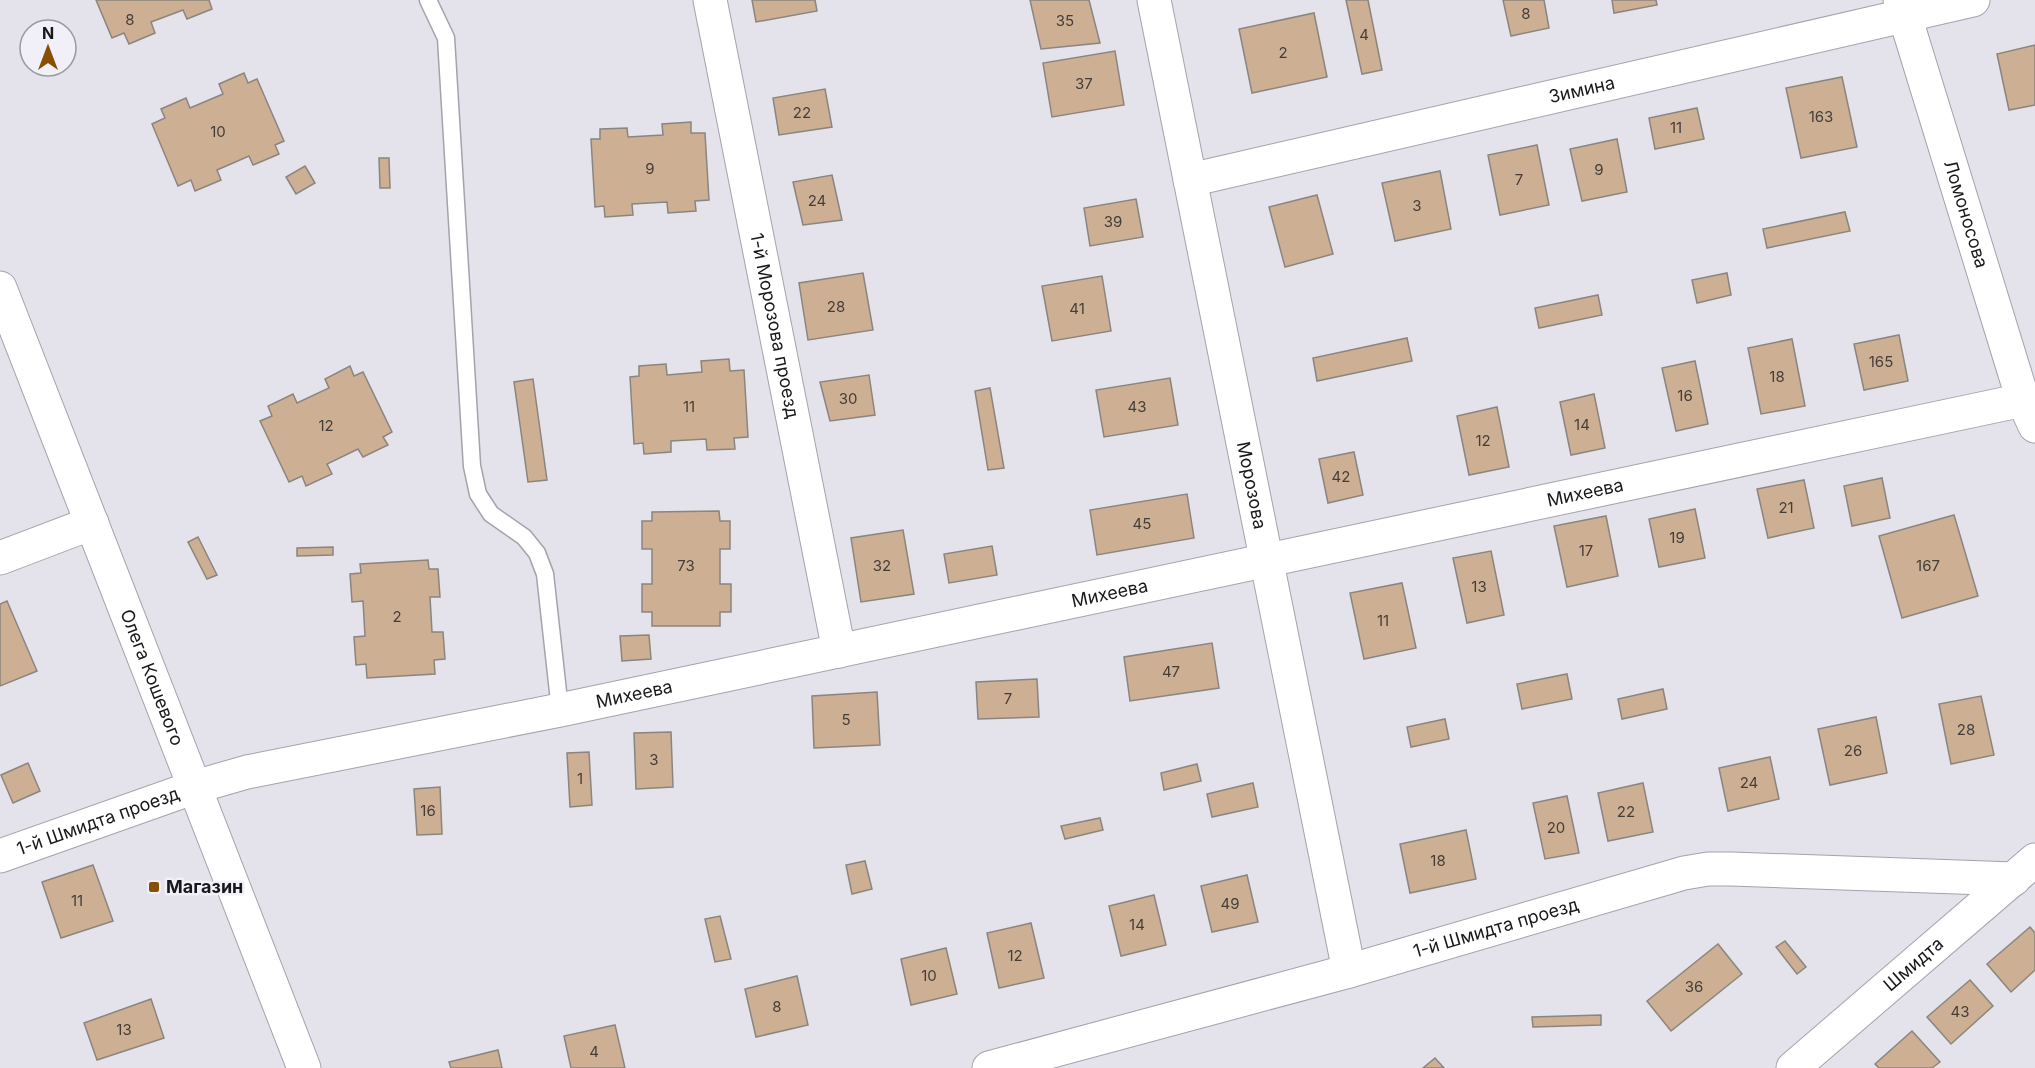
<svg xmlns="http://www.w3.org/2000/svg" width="2035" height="1068" font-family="Inter,sans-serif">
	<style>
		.building { fill: #cdaf94; stroke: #8b857f; stroke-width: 1.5 }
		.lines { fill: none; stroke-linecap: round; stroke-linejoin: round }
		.service-casing { stroke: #a4a3ab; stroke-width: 19 }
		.minor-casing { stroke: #a4a3ab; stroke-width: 35 }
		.service { stroke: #fff; stroke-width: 16 }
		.minor { stroke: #fff; stroke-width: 33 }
		.poi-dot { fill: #884f03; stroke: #f1f0f8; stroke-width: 2 }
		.labels { text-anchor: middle; stroke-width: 5; stroke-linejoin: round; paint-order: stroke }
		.number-label { font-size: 15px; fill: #453d38 }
		.street-label { font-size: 18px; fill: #18171a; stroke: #f1f0f8 }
		.poi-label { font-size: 18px; font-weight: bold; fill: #18171a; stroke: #f1f0f8; text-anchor: start }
	</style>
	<rect width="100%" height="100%" fill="#e4e2ea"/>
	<g class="building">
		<polygon points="96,0 209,0 212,9 187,19 183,10 151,22 155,33 129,44 124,33 112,38"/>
		<polygon points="752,0 815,0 817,11 756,22"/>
		<polygon points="1030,0 1089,0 1100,43 1041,49"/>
		<polygon points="1346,0 1368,0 1382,70 1362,74"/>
		<polygon points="1503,0 1544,0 1549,28 1511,36"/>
		<polygon points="1612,0 1656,0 1657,5 1614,13"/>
		<polygon points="1314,13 1327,77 1252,93 1239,29"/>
		<polygon points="2035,45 2035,105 2009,110 1997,54"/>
		<polygon points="1115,51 1124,105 1052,117 1043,63"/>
		<polygon points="244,73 248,83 257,79 284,141 275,145 279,154 253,165 249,156 217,170 221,180 195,191 191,180 178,186 152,124 165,118 161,109 186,98 190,108 223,94 219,84"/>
		<polygon points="1842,77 1857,147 1801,158 1786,88"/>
		<polygon points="825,89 832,127 779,135 773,98"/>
		<polygon points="1697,108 1704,139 1655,149 1649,118"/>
		<polygon points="691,122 691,133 705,133 709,200 695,201 696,211 668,213 667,202 632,204 633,215 605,217 604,206 595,207 591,139 600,139 600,129 627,128 628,137 663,135 662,124"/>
		<polygon points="1617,139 1627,192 1582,201 1570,149"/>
		<polygon points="1537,145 1549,205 1500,215 1488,155"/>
		<polygon points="379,158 389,158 390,188 380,188"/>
		<polygon points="305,166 315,183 296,194 286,177"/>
		<polygon points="1440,171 1451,229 1395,241 1382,183"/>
		<polygon points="832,175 842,220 803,225 793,182"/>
		<polygon points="1317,195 1333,254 1285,267 1269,207"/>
		<polygon points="1136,199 1143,237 1090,246 1084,208"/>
		<polygon points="1845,212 1850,231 1767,248 1763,229"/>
		<polygon points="863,273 873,330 808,340 799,283"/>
		<polygon points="1727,273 1731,295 1697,303 1692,280"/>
		<polygon points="1102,276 1111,331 1052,341 1042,286"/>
		<polygon points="1598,295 1602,315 1539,328 1535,308"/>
		<polygon points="1899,335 1908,381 1864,390 1854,344"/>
		<polygon points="1407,338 1412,361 1317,381 1313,358"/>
		<polygon points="1792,339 1805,406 1761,414 1748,348"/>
		<polygon points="729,359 730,371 744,370 748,437 734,438 735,449 707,450 706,439 671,441 671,452 644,454 643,443 634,444 630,377 639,376 639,366 666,364 667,375 702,372 701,361"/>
		<polygon points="1695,361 1708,424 1676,431 1662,368"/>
		<polygon points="350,366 354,376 363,372 392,432 383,437 388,445 363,457 358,449 327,464 332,474 306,486 302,476 289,482 260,421 272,416 268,406 293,394 297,403 329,388 325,379"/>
		<polygon points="869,375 875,415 830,421 820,382"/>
		<polygon points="1170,378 1178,425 1104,437 1096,390"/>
		<polygon points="533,379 547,480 528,482 514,382"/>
		<polygon points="990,388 1004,468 988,470 975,391"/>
		<polygon points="1594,394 1605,448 1571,455 1560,402"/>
		<polygon points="1497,407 1509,467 1469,475 1457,416"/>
		<polygon points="1354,452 1363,495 1328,503 1319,459"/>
		<polygon points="1882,478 1890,518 1852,526 1844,486"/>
		<polygon points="1804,480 1814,528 1768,538 1757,489"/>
		<polygon points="1187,494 1194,538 1097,555 1090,510"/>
		<polygon points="1695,509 1705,558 1659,567 1649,519"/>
		<polygon points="719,511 720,521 730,521 730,549 720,549 720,584 731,584 731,612 720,612 720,626 652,626 652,612 642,612 642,584 652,584 652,549 642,549 642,521 652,521 652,512"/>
		<polygon points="1954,515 1978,596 1902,618 1879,536"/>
		<polygon points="1606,516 1618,576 1567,587 1554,526"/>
		<polygon points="903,530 914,594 861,602 851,538"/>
		<polygon points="198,537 217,575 207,579 188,542"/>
		<polygon points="992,546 997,575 949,583 944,554"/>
		<polygon points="333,547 333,555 297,556 297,548"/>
		<polygon points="1491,551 1504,615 1467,623 1453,558"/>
		<polygon points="428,560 429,569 438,569 440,597 430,597 432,632 443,632 445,659 434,660 435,674 367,678 366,664 356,665 354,637 365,636 363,601 352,602 350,574 361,573 360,564"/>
		<polygon points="1402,583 1416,648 1364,659 1350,593"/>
		<polygon points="7,601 37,671 0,686 0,604"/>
		<polygon points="649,635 651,659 622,661 620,636"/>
		<polygon points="1212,643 1219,688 1130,701 1124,657"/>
		<polygon points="1567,674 1572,699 1522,709 1517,684"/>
		<polygon points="1037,679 1039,717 978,719 976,682"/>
		<polygon points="1663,689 1667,709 1622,719 1618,699"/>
		<polygon points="877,692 880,745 814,748 812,696"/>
		<polygon points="1981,696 1994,755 1951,764 1939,704"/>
		<polygon points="1876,717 1887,773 1830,785 1818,729"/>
		<polygon points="1445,719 1449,739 1411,747 1407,727"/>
		<polygon points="671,732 673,787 636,789 634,733"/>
		<polygon points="589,752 592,805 570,807 567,753"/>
		<polygon points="1770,757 1779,799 1728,811 1719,768"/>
		<polygon points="28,763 40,791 13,803 1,775"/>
		<polygon points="1197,764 1201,781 1164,790 1161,773"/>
		<polygon points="1253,783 1258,807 1212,817 1207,794"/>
		<polygon points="1643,783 1653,832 1608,841 1598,793"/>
		<polygon points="440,787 442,834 417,835 414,789"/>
		<polygon points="1567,796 1579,853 1545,859 1533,803"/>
		<polygon points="1100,818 1103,830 1065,839 1061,826"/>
		<polygon points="1466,830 1476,879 1410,893 1400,844"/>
		<polygon points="865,861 872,889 852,894 846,865"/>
		<polygon points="93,865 113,921 61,938 42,882"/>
		<polygon points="1247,875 1258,922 1212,932 1201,886"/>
		<polygon points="1154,895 1166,945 1121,956 1109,906"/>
		<polygon points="720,916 731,959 715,962 705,919"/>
		<polygon points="1031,923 1044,978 999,988 987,933"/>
		<polygon points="2030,927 2035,933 2035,970 2011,992 1987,964"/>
		<polygon points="1785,941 1806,967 1797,974 1776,947"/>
		<polygon points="1718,944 1742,974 1671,1031 1647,1001"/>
		<polygon points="946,948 957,994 911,1005 901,959"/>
		<polygon points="797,976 808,1025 756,1037 745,989"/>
		<polygon points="1970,980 1993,1006 1951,1044 1927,1017"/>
		<polygon points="151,999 164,1038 97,1060 84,1023"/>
		<polygon points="1601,1015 1601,1025 1533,1027 1532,1017"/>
		<polygon points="615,1025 625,1068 571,1068 564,1036"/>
		<polygon points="1912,1031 1940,1062 1932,1068 1879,1068 1875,1064"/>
		<polygon points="498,1050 502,1068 451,1068 449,1062"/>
		<polygon points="1435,1058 1444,1068 1423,1068"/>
	</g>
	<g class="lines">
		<g class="service-casing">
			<polyline id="service" points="428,0 446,38 472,466 478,494 491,514 524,537 537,553 545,574 560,710"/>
		</g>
		<g class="minor-casing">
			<g id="minor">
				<path id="s1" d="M710 0 839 651"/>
				<path id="s2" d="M1154 0 1349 971"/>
				<path id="s3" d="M1900 0 2023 400 2035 426"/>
				<path id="s4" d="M1190 180 1973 0"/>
				<path id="s5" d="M0 288 304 1068"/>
				<polyline points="0,558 92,523"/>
				<path id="s6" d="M0 856 195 787 247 772 560 710 2023 400"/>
				<path id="s7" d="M989 1068 1349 971 1684 873 1708 869H1732L2014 879"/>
				<path id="s8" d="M1793 1068 2035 860"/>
			</g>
		</g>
		<use href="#service" class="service"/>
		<use href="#minor" class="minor"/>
	</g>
	<rect class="poi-dot" x="148" y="881" width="12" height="12" rx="3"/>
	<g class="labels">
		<g class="number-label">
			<text x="1526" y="19">8</text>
			<text x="130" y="25">8</text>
			<text x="1065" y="26">35</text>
			<text x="1364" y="40">4</text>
			<text x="1283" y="58">2</text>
			<text x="1084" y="89">37</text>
			<text x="802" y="118">22</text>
			<text x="1821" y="122">163</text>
			<text x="1676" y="133">11</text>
			<text x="218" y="137">10</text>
			<text x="650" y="174">9</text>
			<text x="1599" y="175">9</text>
			<text x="1519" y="185">7</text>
			<text x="817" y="206">24</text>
			<text x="1417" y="211">3</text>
			<text x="1113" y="227">39</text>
			<text x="836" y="312">28</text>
			<text x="1077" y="314">41</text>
			<text x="1881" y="367">165</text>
			<text x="1777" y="382">18</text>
			<text x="1685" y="401">16</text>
			<text x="848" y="404">30</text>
			<text x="689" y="412">11</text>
			<text x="1137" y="412">43</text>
			<text x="1582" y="430">14</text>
			<text x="326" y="431">12</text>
			<text x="1483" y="446">12</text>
			<text x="1341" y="482">42</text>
			<text x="1786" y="513">21</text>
			<text x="1142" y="529">45</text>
			<text x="1677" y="543">19</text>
			<text x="1586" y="556">17</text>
			<text x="686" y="571">73</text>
			<text x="882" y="571">32</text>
			<text x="1928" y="571">167</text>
			<text x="1479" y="592">13</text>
			<text x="397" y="622">2</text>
			<text x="1383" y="626">11</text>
			<text x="1171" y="677">47</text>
			<text x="1008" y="704">7</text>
			<text x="846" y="725">5</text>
			<text x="1966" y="735">28</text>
			<text x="1853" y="756">26</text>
			<text x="654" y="765">3</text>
			<text x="580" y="784">1</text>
			<text x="1749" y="788">24</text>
			<text x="428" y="816">16</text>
			<text x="1626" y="817">22</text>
			<text x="1556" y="833">20</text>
			<text x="1438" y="866">18</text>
			<text x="77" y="906">11</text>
			<text x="1230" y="909">49</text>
			<text x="1137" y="930">14</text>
			<text x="1015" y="961">12</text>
			<text x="929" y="981">10</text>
			<text x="1694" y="992">36</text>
			<text x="777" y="1012">8</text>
			<text x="1960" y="1017">43</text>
			<text x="124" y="1035">13</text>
			<text x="594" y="1057">4</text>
		</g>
		<g class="street-label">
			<text dy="6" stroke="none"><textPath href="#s4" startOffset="402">Зимина</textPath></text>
			<text dy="6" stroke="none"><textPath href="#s3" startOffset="224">Ломоносова</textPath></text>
			<text dy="6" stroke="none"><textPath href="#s1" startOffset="332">1-й Морозова проезд</textPath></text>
			<text dy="6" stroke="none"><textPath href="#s2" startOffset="495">Морозова</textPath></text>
			<text dy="6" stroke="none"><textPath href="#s6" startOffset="1628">Михеева</textPath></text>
			<text dy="6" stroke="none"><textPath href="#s6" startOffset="1142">Михеева</textPath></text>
			<text dy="6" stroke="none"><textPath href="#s5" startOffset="418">Олега Кошевого</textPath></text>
			<text dy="6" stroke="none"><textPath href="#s6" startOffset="656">Михеева</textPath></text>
			<text dy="6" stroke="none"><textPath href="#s6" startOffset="104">1-й Шмидта проезд</textPath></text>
			<text dy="6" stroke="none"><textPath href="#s7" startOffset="526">1-й Шмидта проезд</textPath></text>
			<text dy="6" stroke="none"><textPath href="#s8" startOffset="159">Шмидта</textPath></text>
		</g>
		<g class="poi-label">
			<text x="166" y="893">Магазин</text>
		</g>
	</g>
	<g transform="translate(48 48)"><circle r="28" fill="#f1f0f8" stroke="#9a999f" stroke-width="1.5"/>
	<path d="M0-4.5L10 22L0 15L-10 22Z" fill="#884f03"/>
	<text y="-9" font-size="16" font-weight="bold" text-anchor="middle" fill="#18171a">N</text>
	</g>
</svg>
